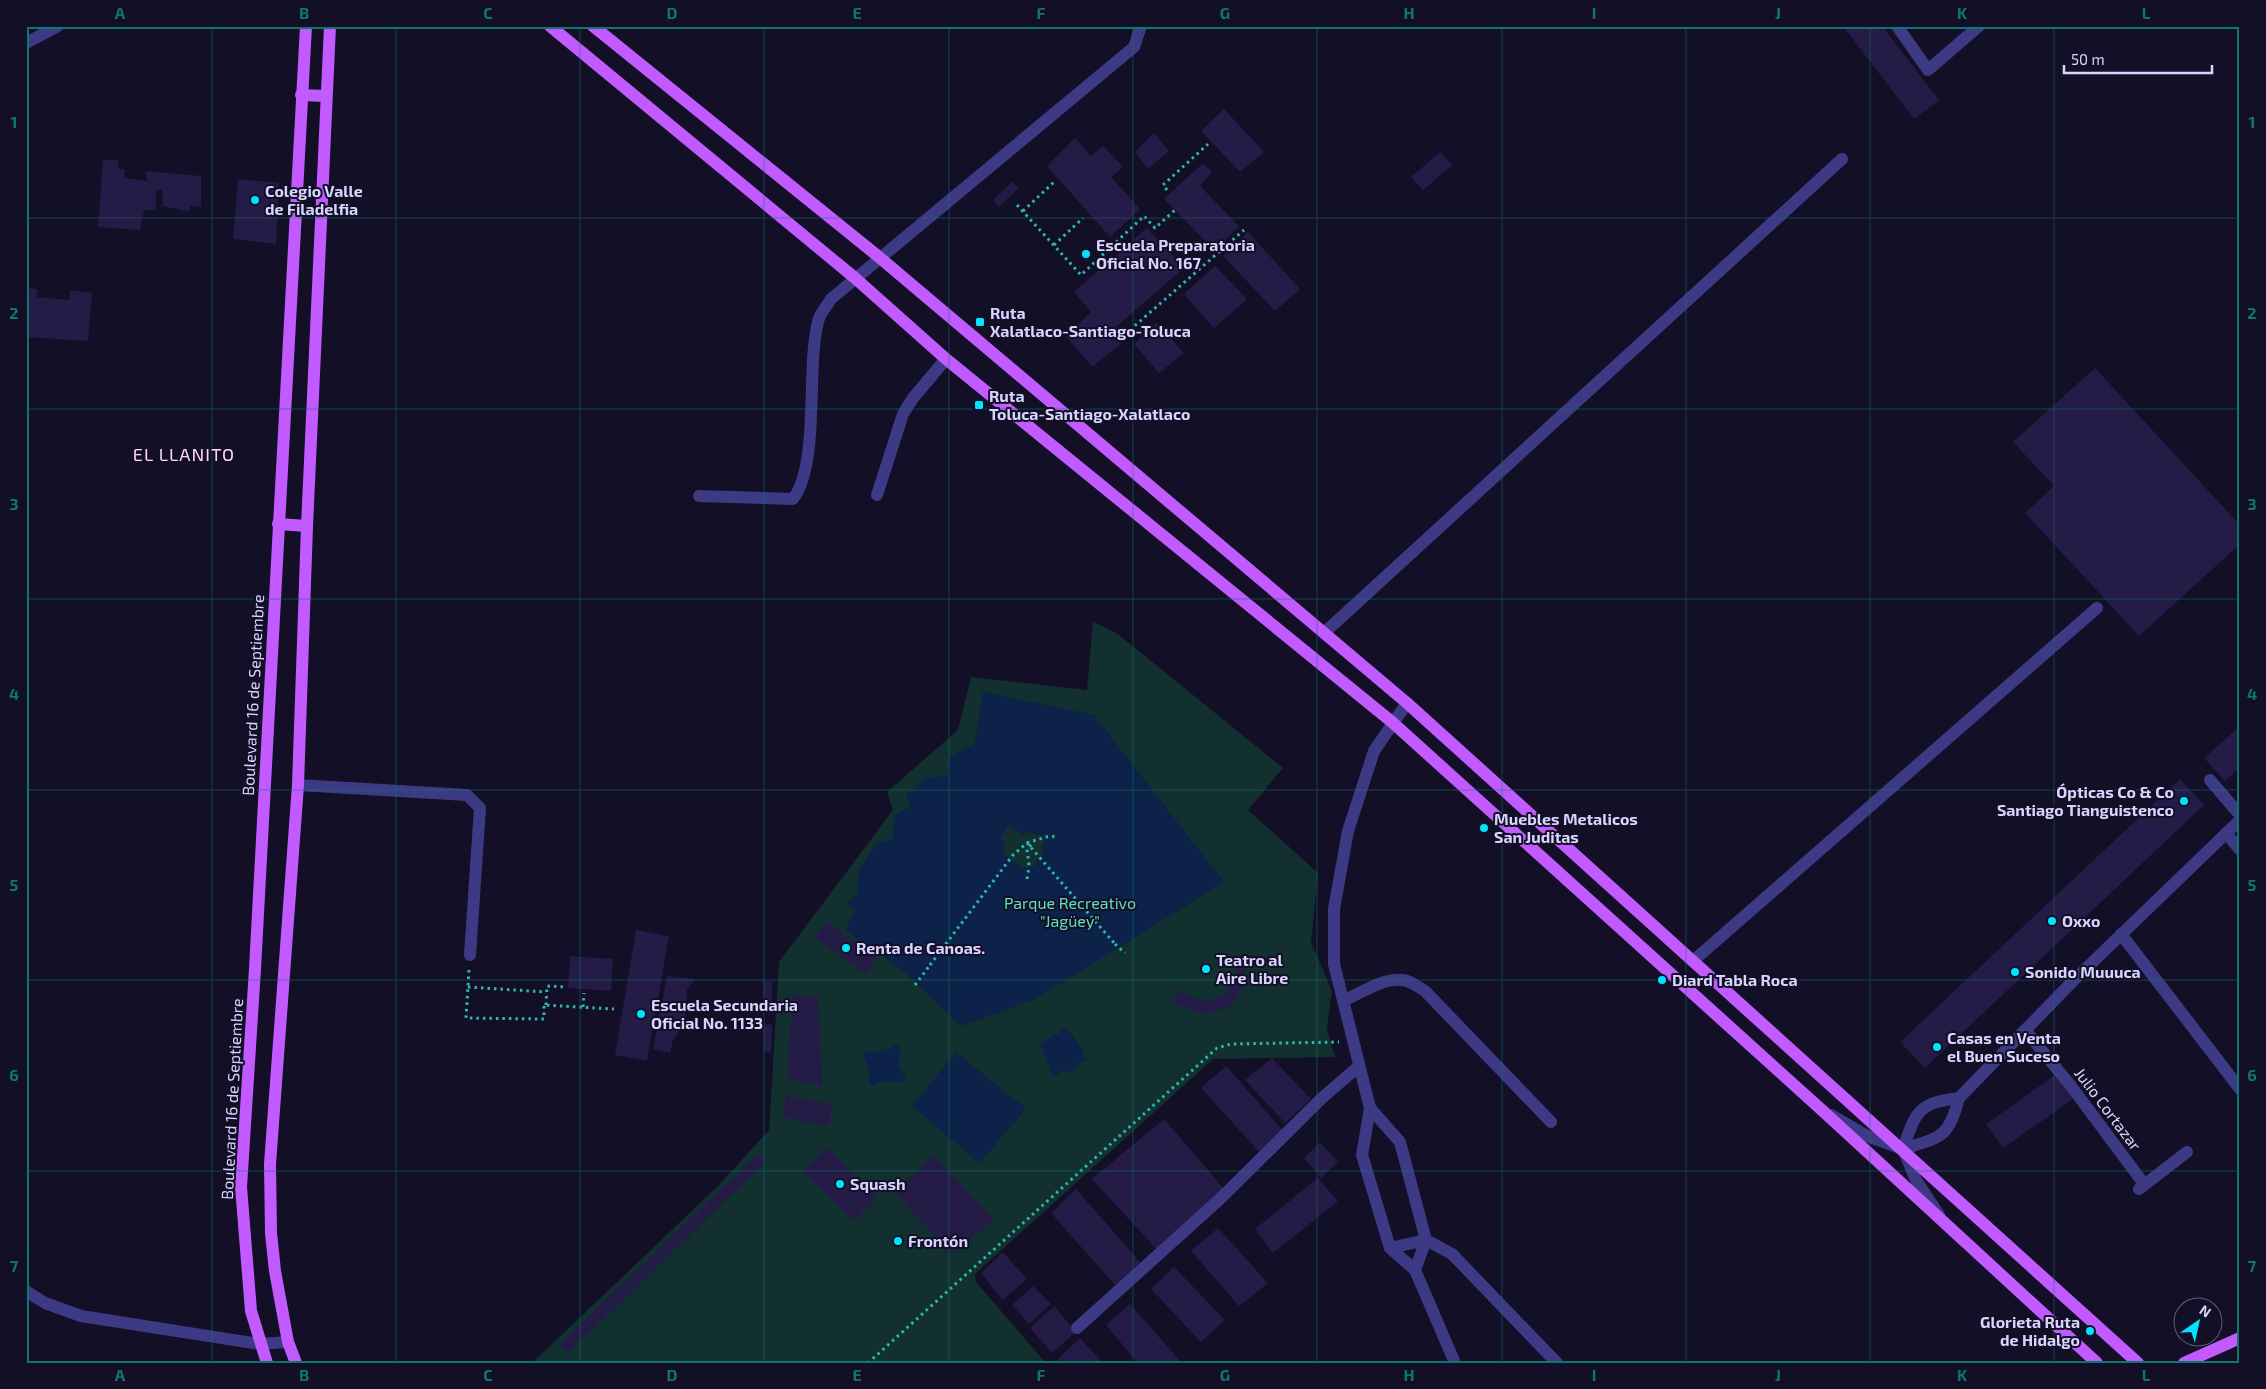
<svg xmlns="http://www.w3.org/2000/svg" width="2266" height="1389" font-family="'Exo 2',sans-serif">
	<style>
		.green { fill: #12302f }
		.water { fill: #0c2248; fill-rule: evenodd }
		.building { fill: #241b47 }
		.lines { fill: none; stroke-linecap: round; stroke-linejoin: round }
		.path { stroke: #2fb8b0; stroke-width: 3; stroke-dasharray: 2.5 4; stroke-linecap: butt }
		.minor { stroke: #3d3a85; stroke-width: 12 }
		.major { stroke: #c25bff; stroke-width: 12 }
		.path-bridge { stroke: #2fb8b0; stroke-width: 3; stroke-dasharray: 2.5 4; stroke-linecap: butt }
		.grid { fill: none; stroke: #0f766e; stroke-width: 1; stroke-opacity: 0.55 }
		.poi-dot { fill: #00e5ff; stroke: #130f26; stroke-width: 2 }
		.labels { text-anchor: middle; stroke-width: 4; stroke-linejoin: round; paint-order: stroke }
		.poi-label { font-size: 16px; font-weight: bold; fill: #d9d4ff; stroke: #130f26; text-anchor: start }
		.street-label { font-size: 16px; fill: #d9d4ff; stroke: #130f26 }
		.park-label { font-size: 16px; fill: #5fe0c0; stroke: #130f26 }
		.neighbourhood-label { font-size: 18px; letter-spacing: 1px; fill: #ffd6f0; stroke: #130f26 }
		.neatline { fill: none; stroke: #0f766e; stroke-width: 2 }
		.grid-label { font-size: 16px; text-anchor: middle; font-weight: bold; fill: #0f766e }
	</style>
	<rect width="100%" height="100%" fill="#130f26"/>
	<polygon class="green" points="1093,621 1119,635 1283,768 1248,810 1318,873 1311,942 1332,991 1327,1029 1335,1057 1213,1059 975,1274 976,1282 1046,1363 532,1363 719,1185 769,1130 779,962 893,810 887,792 958,730 971,677 1087,690"/>
	<g class="water">
		<path d="M983 692 1094 715 1224 882 1036 999 961 1026 900 968 845 930 855 909 847 904 857 893 859 872 871 850 878 843 893 839 894 815 911 807 906 795 927 779 947 775 950 757 975 743ZM1008 826 1022 835 1028 832 1045 837 1042 855 1033 867H1021L1004 854 1005 843 1000 839Z"/>
		<polygon points="1068,1028 1081,1048 1086,1061 1081,1062 1071,1072 1064,1070 1054,1078 1040,1044 1054,1034 1059,1034 1062,1029"/>
		<path d="M897 1044 901 1047 898 1063 906 1077V1082L882 1081 872 1086 869 1085V1067L862 1055C867 1047 874 1054 881 1052 887 1050 892 1047 897 1044Z"/>
		<polygon points="956,1052 1026,1109 979,1163 912,1106"/>
	</g>
	<g class="building">
		<polygon points="1843,26 1882,26 1939,100 1914,119"/>
		<polygon points="1224,109 1264,152 1240,172 1201,131"/>
		<polygon points="1154,133 1169,151 1148,169 1135,152"/>
		<polygon points="1075,138 1091,156 1103,146 1123,167 1111,177 1140,209 1110,237 1047,166"/>
		<polygon points="1440,152 1452,165 1423,190 1411,177"/>
		<polygon points="103,160 118,160 119,168 125,170 124,178 148,181 145,171 201,176 201,207 190,206 189,212 163,206 162,190 156,190 156,210 144,210 140,230 98,227"/>
		<polygon points="1203,163 1212,172 1200,186 1239,226 1215,251 1164,199"/>
		<polygon points="238,179 279,183 276,244 233,239"/>
		<polygon points="1012,182 1019,188 999,207 993,200"/>
		<polygon points="1147,228 1184,268 1110,332 1121,344 1092,367 1066,336 1091,312 1074,292"/>
		<polygon points="1248,232 1300,289 1275,311 1223,256"/>
		<polygon points="1215,266 1247,299 1214,328 1184,294"/>
		<polygon points="26,288 37,289 37,297 69,300 70,290 92,293 88,341 26,337"/>
		<polygon points="1156,323 1184,353 1159,373 1134,344"/>
		<polygon points="2095,368 2240,525 2240,544 2139,636 2025,513 2054,486 2013,442"/>
		<polygon points="2240,726 2240,767 2225,781 2204,758"/>
		<polygon points="2180,779 2204,805 1925,1068 1900,1042"/>
		<polygon points="826,922 877,958 866,974 815,937"/>
		<polygon points="636,930 669,936 647,1061 615,1055"/>
		<polygon points="570,956 613,959 611,991 568,988"/>
		<polygon points="1236,964 1246,964 1246,980 1235,1002 1229,1007 1204,1014 1179,1006 1172,1001 1180,989 1190,997 1200,1000 1209,1001 1224,994 1232,985 1237,972"/>
		<polygon points="667,976 695,979 687,990 685,1022 673,1040 670,1053 653,1049"/>
		<polygon points="772,981 772,1010 764,1010 763,982"/>
		<polygon points="793,995 818,997 822,1086 787,1078"/>
		<polygon points="764,1024 772,1025 771,1052 763,1051"/>
		<polygon points="1272,1058 1311,1099 1285,1123 1245,1080"/>
		<polygon points="1226,1066 1284,1132 1261,1154 1201,1088"/>
		<polygon points="2058,1073 2076,1097 2003,1148 1986,1124"/>
		<polygon points="786,1096 833,1104 828,1126 783,1117"/>
		<polygon points="1164,1119 1225,1190 1160,1253 1092,1179"/>
		<polygon points="1320,1142 1338,1162 1321,1178 1304,1158"/>
		<polygon points="827,1147 877,1198 853,1221 803,1171"/>
		<polygon points="758,1154 765,1162 568,1353 559,1345"/>
		<polygon points="934,1156 994,1220 950,1253 895,1192"/>
		<polygon points="1318,1178 1338,1201 1273,1253 1255,1229"/>
		<polygon points="1076,1189 1141,1263 1115,1285 1051,1213"/>
		<polygon points="1218,1228 1268,1283 1239,1306 1191,1251"/>
		<polygon points="1003,1252 1027,1279 1002,1300 981,1273"/>
		<polygon points="1174,1267 1225,1320 1201,1342 1151,1289"/>
		<polygon points="1033,1286 1051,1304 1029,1324 1012,1305"/>
		<polygon points="1130,1304 1180,1361 1138,1363 1106,1325"/>
		<polygon points="1054,1306 1076,1332 1052,1353 1030,1328"/>
		<polygon points="1080,1338 1103,1363 1054,1363"/>
	</g>
	<g class="lines">
		<g class="path">
			<polyline points="1167,190 1163,185 1208,144"/>
			<polyline points="1017,205 1081,275 1144,216 1155,228 1175,210"/>
			<polyline points="1023,211 1054,182"/>
			<polyline points="1054,245 1083,218"/>
			<polyline points="1130,330 1244,230"/>
			<polyline points="1027,843 1046,837 1058,836"/>
			<polyline points="1029,865 1027,849 1034,842"/>
			<polyline points="1027,879 1029,867"/>
			<polyline points="1115,944 1125,953"/>
			<polyline points="469,970 466,1018 544,1019 544,1005 614,1009"/>
			<polyline points="915,985 930,965"/>
			<polyline points="468,987 546,992"/>
			<polyline points="546,1005 547,986 566,987"/>
			<polyline points="583,1007 584,993"/>
			<polyline points="868,1363 1217,1048 1231,1044 1339,1042"/>
		</g>
		<g class="minor">
			<polyline points="1897,26 1928,70 1979,26"/>
			<polyline points="26,43 58,26"/>
			<polyline points="877,495 903,414 913,398 946,359"/>
			<path d="M699 496 793 499C820 463 806 368 818 322 819 314 827 306 831 299L1134 47 1141 26"/>
			<polyline points="1324,633 1842,159"/>
			<polyline points="1407,703 1374,751 1348,831 1334,909 1334,964 1370,1108 1362,1155 1390,1248 1415,1270 1455,1363"/>
			<polyline points="2210,780 2240,815"/>
			<polyline points="298,785 467,795 480,808 470,955"/>
			<polyline points="2226,833 2240,850"/>
			<polyline points="2121,934 2240,1089"/>
			<polyline points="1693,961 2097,608"/>
			<path d="M1343 1001C1361 993 1384 977 1403 980 1411 981 1418 987 1425 991L1551 1122"/>
			<polyline points="2025,1030 2071,1086 2144,1184"/>
			<polyline points="1370,1108 1400,1142 1426,1240 1415,1270"/>
			<polyline points="1831,1115 1867,1136 1903,1149 1916,1180 1939,1215"/>
			<path d="M1903 1149C1941 1137 1948 1139 1959 1098L2073 981 2240 820"/>
			<path d="M1903 1149C1916 1111 1918 1103 1959 1098"/>
			<polyline points="2139,1189 2187,1152"/>
			<polyline points="1390,1248 1426,1240 1452,1254 1557,1363"/>
			<polyline points="26,1291 45,1303 81,1316 259,1344 288,1342"/>
			<polyline points="1077,1328 1221,1198 1322,1098 1359,1066"/>
		</g>
		<g class="major">
			<polyline points="550,26 855,278 946,359 1392,722 1824,1112 2097,1363"/>
			<polyline points="593,26 879,257 1407,703 2138,1363"/>
			<polyline points="301,95 326,96"/>
			<polyline points="278,524 307,526"/>
			<polyline points="267,1363 251,1311 241,1187 255,969 306,26"/>
			<polyline points="296,1363 288,1342 275,1271 271,1233 270,1164 298,785 307,526 330,26"/>
			<polyline points="2184,1363 2240,1338"/>
		</g>
		<polyline class="path-bridge" points="930,965 1013,855 1027,843 1115,944"/>
	</g>
	<path class="grid" d="M212 26V1363M396 26V1363M580 26V1363M764 26V1363M949 26V1363M1133 26V1363M1317 26V1363M1502 26V1363M1686 26V1363M1870 26V1363M2054 26V1363M26 218H2240M26 409H2240M26 599H2240M26 790H2240M26 980H2240M26 1171H2240"/>
	<g class="poi-dot">
		<circle cx="255" cy="200" r="5"/>
		<circle cx="1086" cy="254" r="5"/>
		<rect x="975" y="317" width="10" height="10" rx="2.5"/>
		<rect x="974" y="400" width="10" height="10" rx="2.5"/>
		<circle cx="2184" cy="801" r="5"/>
		<circle cx="1484" cy="828" r="5"/>
		<circle cx="2052" cy="921" r="5"/>
		<circle cx="846" cy="948" r="5"/>
		<circle cx="1206" cy="969" r="5"/>
		<circle cx="2015" cy="972" r="5"/>
		<circle cx="1662" cy="980" r="5"/>
		<circle cx="641" cy="1014" r="5"/>
		<circle cx="1937" cy="1047" r="5"/>
		<circle cx="840" cy="1184" r="5"/>
		<circle cx="898" cy="1241" r="5"/>
		<circle cx="2090" cy="1331" r="5"/>
	</g>
	<g class="labels">
		<g class="poi-label">
			<text x="265" y="197">Colegio Valle<tspan x="265" dy="18">de Filadelfia</tspan></text>
			<text x="1096" y="251">Escuela Preparatoria<tspan x="1096" dy="18">Oficial No. 167</tspan></text>
			<text x="990" y="319">Ruta<tspan x="990" dy="18">Xalatlaco-Santiago-Toluca</tspan></text>
			<text x="989" y="402">Ruta<tspan x="989" dy="18">Toluca-Santiago-Xalatlaco</tspan></text>
			<text x="2174" y="798" text-anchor="end">Ópticas Co &amp; Co<tspan x="2174" dy="18">Santiago Tianguistenco</tspan></text>
			<text x="1494" y="825">Muebles Metalicos<tspan x="1494" dy="18">San Juditas</tspan></text>
			<text x="2062" y="927">Oxxo</text>
			<text x="856" y="954">Renta de Canoas.</text>
			<text x="1216" y="966">Teatro al<tspan x="1216" dy="18">Aire Libre</tspan></text>
			<text x="2025" y="978">Sonido Muuuca</text>
			<text x="1672" y="986">Diard Tabla Roca</text>
			<text x="651" y="1011">Escuela Secundaria<tspan x="651" dy="18">Oficial No. 1133</tspan></text>
			<text x="1947" y="1044">Casas en Venta<tspan x="1947" dy="18">el Buen Suceso</tspan></text>
			<text x="850" y="1190">Squash</text>
			<text x="908" y="1247">Frontón</text>
			<text x="2080" y="1328" text-anchor="end">Glorieta Ruta<tspan x="2080" dy="18">de Hidalgo</tspan></text>
		</g>
		<g class="street-label">
			<text transform="translate(253 695) rotate(-87)" y="6">Boulevard 16 de Septiembre</text>
			<text transform="translate(232 1099) rotate(-87)" y="6">Boulevard 16 de Septiembre</text>
			<text transform="translate(2108 1109) rotate(53)" y="6">Julio Cortazar</text>
		</g>
		<g class="park-label">
			<text x="1070" y="909">Parque Recreativo<tspan x="1070" dy="18">"Jagüey"</tspan></text>
		</g>
		<g class="neighbourhood-label">
			<text x="184" y="461">EL LLANITO</text>
		</g>
	</g>
	<rect width="2266" height="1389" fill="none" stroke="#130f26" stroke-width="55"/>
	<g transform="translate(2198 1322) rotate(34)"><circle r="24" fill="#130f26" stroke="#625e7d"/>
	<path d="M0-4L9 19L0 12L-9 19Z" fill="#00e5ff"/>
	<text y="-8" font-size="14" font-weight="bold" text-anchor="middle" fill="#d9d4ff">N</text>
	</g>
	<path d="M2064 65v8h148v-8" fill="none" stroke="#d9d4ff" stroke-width="2.5"/>
	<text x="2071" y="65" font-size="15" fill="#d9d4ff" stroke="#130f26" stroke-width="4" paint-order="stroke">50 m</text>
	<rect x="28" y="28" width="2210" height="1334" class="neatline"/>
	<g class="grid-label">
		<text x="120" y="19">A</text>
		<text x="304" y="19">B</text>
		<text x="488" y="19">C</text>
		<text x="672" y="19">D</text>
		<text x="857" y="19">E</text>
		<text x="1041" y="19">F</text>
		<text x="1225" y="19">G</text>
		<text x="1409" y="19">H</text>
		<text x="1594" y="19">I</text>
		<text x="1778" y="19">J</text>
		<text x="1962" y="19">K</text>
		<text x="2146" y="19">L</text>
		<text x="14" y="128">1</text>
		<text x="2252" y="128">1</text>
		<text x="14" y="319">2</text>
		<text x="2252" y="319">2</text>
		<text x="14" y="510">3</text>
		<text x="2252" y="510">3</text>
		<text x="14" y="700">4</text>
		<text x="2252" y="700">4</text>
		<text x="14" y="891">5</text>
		<text x="2252" y="891">5</text>
		<text x="14" y="1081">6</text>
		<text x="2252" y="1081">6</text>
		<text x="14" y="1272">7</text>
		<text x="2252" y="1272">7</text>
		<text x="120" y="1381">A</text>
		<text x="304" y="1381">B</text>
		<text x="488" y="1381">C</text>
		<text x="672" y="1381">D</text>
		<text x="857" y="1381">E</text>
		<text x="1041" y="1381">F</text>
		<text x="1225" y="1381">G</text>
		<text x="1409" y="1381">H</text>
		<text x="1594" y="1381">I</text>
		<text x="1778" y="1381">J</text>
		<text x="1962" y="1381">K</text>
		<text x="2146" y="1381">L</text>
	</g>
</svg>
